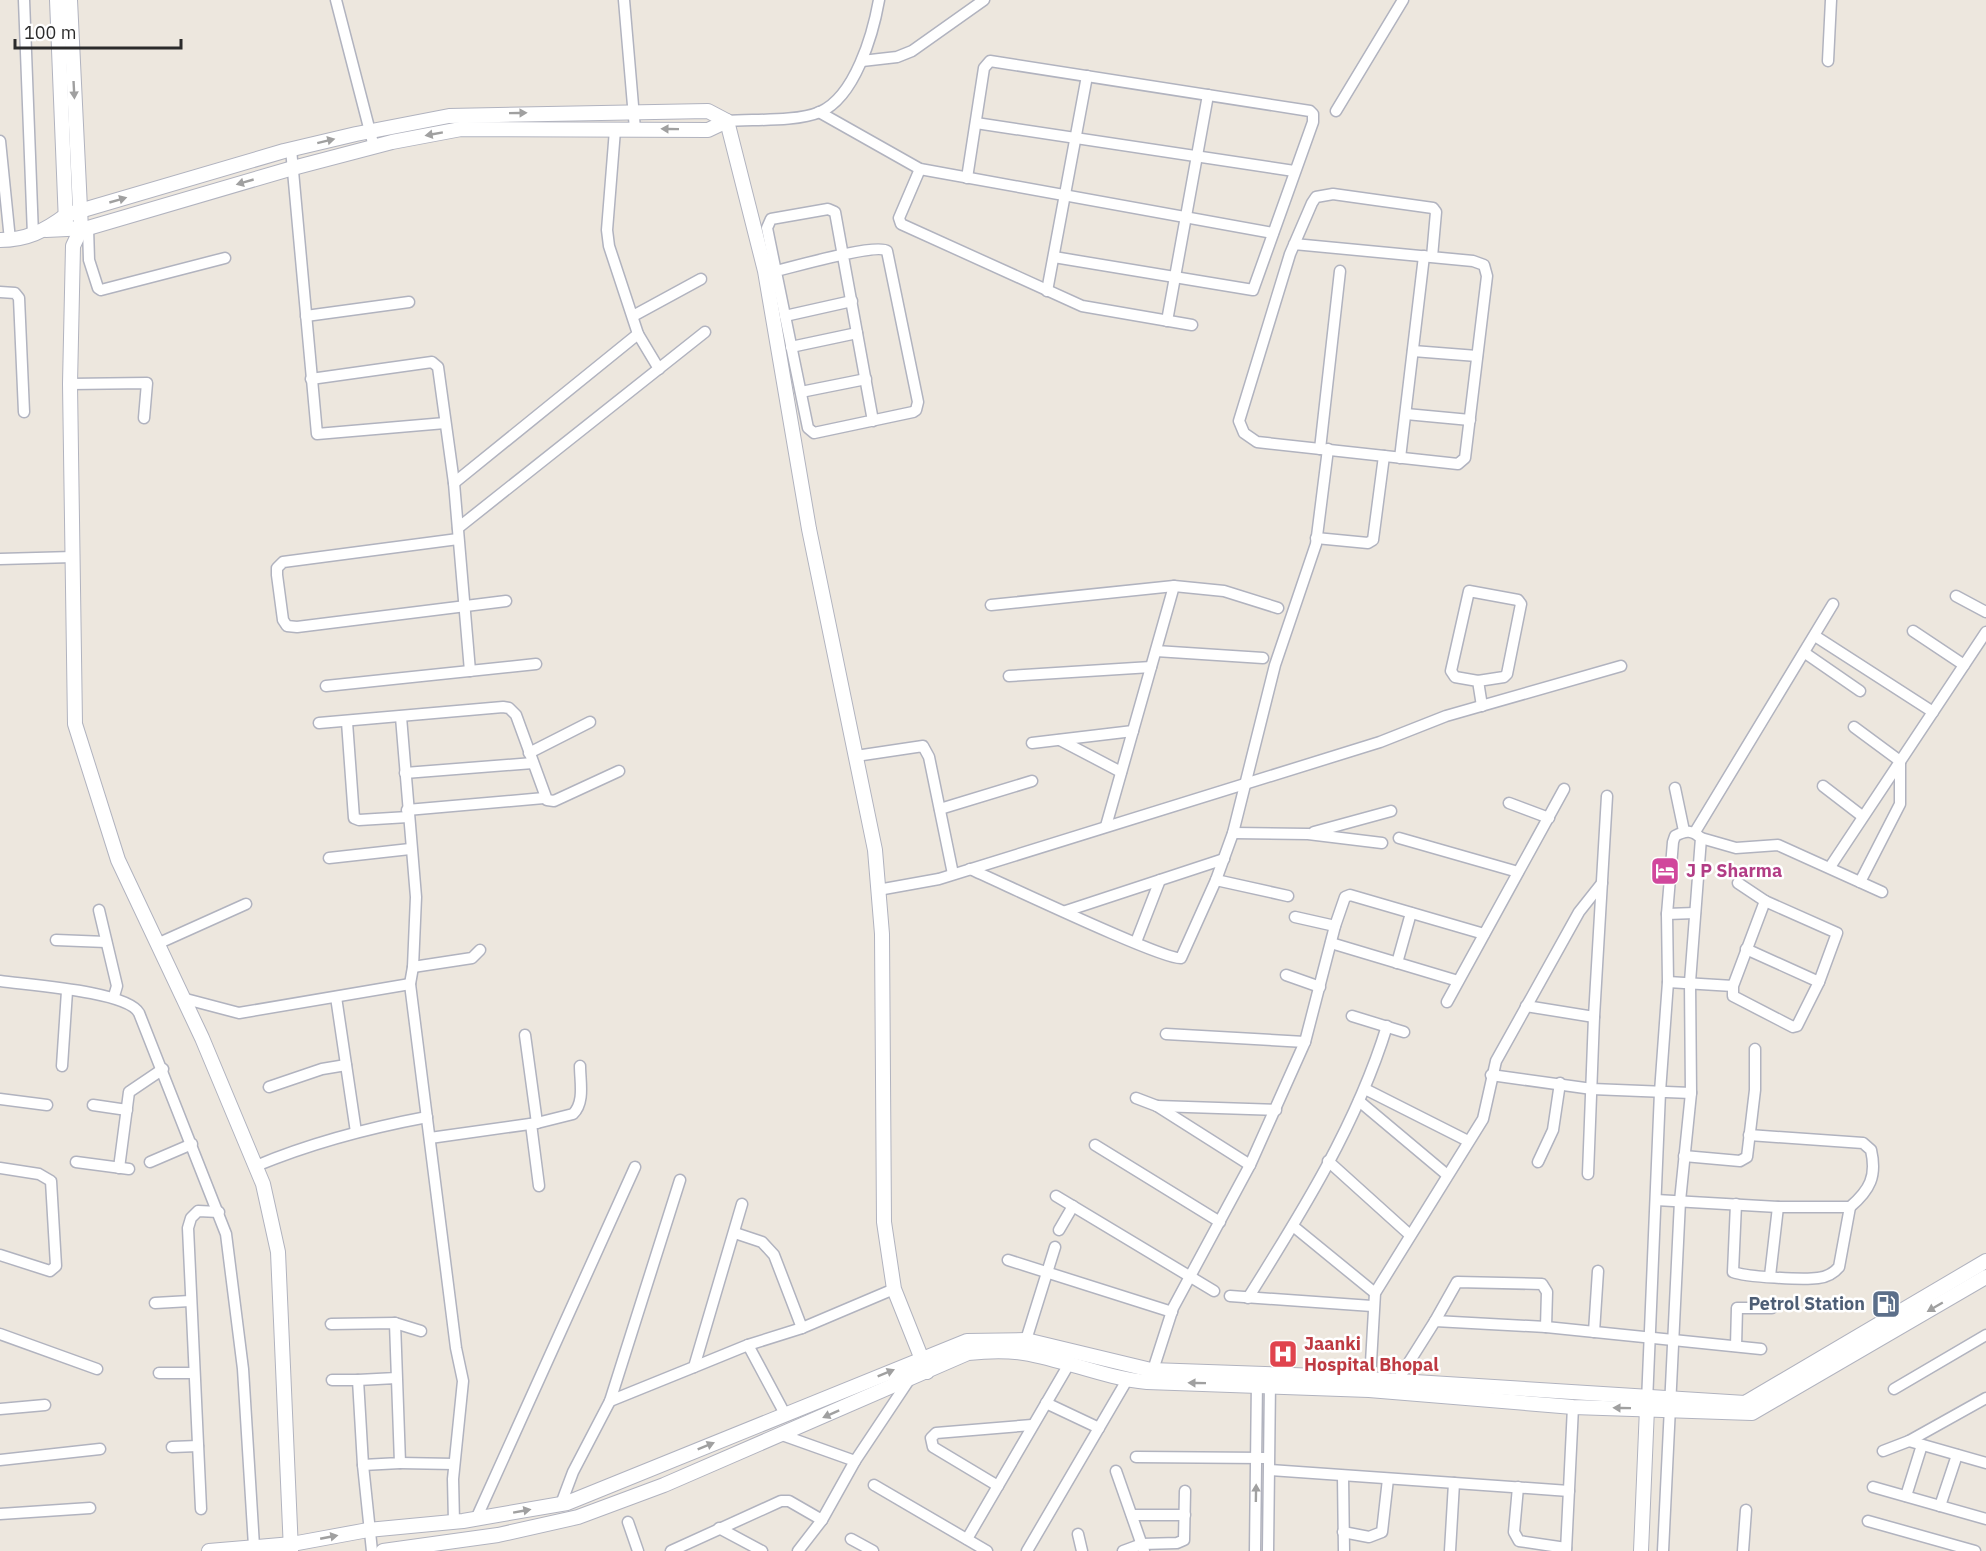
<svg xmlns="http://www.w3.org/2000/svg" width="1986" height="1551" font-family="'IBM Plex Sans',sans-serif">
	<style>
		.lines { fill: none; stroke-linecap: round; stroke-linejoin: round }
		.minor-casing { stroke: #b1b3bf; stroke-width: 13 }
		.tertiary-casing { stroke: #b1b3bf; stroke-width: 16 }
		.minor { stroke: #fff; stroke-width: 10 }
		.tertiary { stroke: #fff; stroke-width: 14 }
		.oneway { fill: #a0a0a0 }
		.labels { text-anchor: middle; stroke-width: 5; stroke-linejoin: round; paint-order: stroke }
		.hotel-label { font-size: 18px; font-weight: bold; fill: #b23c85; stroke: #fff; text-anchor: start }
		.service-label { font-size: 18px; font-weight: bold; fill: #4e5e75; stroke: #fff; text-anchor: end }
		.health-label { font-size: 18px; font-weight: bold; fill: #be3a42; stroke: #fff; text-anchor: start }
	</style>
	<rect width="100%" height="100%" fill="#ede7de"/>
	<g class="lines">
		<g class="minor-casing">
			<g id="minor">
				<polyline points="24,0 33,235"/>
				<polyline points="336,0 374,147"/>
				<polyline points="624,0 635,129"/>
				<polyline points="862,61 897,57 912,51 984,0"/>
				<polyline points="1828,61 1831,0"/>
				<polyline points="1336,111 1403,0"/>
				<polyline points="819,112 920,169 1273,233"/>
				<path d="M727 121C753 119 796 122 820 112 855 97 873 34 879 0"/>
				<polyline points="976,123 1294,171"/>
				<polyline points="0,141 10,240"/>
				<polyline points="291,149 317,434 445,423"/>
				<polyline points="920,169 899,218 901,224 1082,306 1192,325"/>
				<polyline points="967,178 984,68 990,61 1310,111 1313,114 1313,122 1253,290 1054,257"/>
				<polyline points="88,228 89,260 98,288 101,290 225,258"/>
				<polyline points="1294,244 1473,261 1484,265 1487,276 1465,458 1458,464 1257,442 1244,433 1239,421 1290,254 1312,203 1316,197 1333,194 1433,208 1436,212 1432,257"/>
				<path d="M776 271C793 267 877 243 887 251L918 402 916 410 913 412 814 433 808 428 767 228 771 219 828 209 835 212 873 421"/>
				<polyline points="1047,291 1087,76"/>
				<polyline points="0,292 15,293 19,298 24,412"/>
				<polyline points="306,316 409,302"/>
				<polyline points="633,316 701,279"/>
				<polyline points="785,316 852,301"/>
				<polyline points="1167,321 1208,95"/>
				<polyline points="638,334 659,369"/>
				<polyline points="791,347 857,333"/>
				<polyline points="1413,351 1477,356"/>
				<polyline points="311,379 432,362 438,367 454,483 470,671"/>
				<polyline points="70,384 147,383 144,418"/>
				<polyline points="801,392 866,379"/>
				<polyline points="1406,414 1470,420"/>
				<polyline points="1320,449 1340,271"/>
				<polyline points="1400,458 1424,256"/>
				<polyline points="454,483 638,334 609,246 607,230 615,130"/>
				<polyline points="458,528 705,332"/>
				<polyline points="1316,538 1368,543 1373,540 1384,456"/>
				<polyline points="458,539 283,562 277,568 277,575 283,620 287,626 297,627 506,601"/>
				<polyline points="0,559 73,557"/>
				<polyline points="1956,596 1986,612"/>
				<polyline points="991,605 1174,586 1224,591 1278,608"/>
				<polyline points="1913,631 1964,665"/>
				<polyline points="1815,636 1933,712"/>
				<polyline points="1156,651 1263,658"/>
				<polyline points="1805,653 1860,691"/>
				<polyline points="1009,676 1151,667"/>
				<polyline points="1478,681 1504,677 1507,674 1521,604 1518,600 1469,591 1451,671 1455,677 1478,681 1482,706"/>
				<polyline points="326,686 536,664"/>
				<polyline points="401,717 416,897 413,967 410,984 456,1348 463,1381 453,1479 454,1522"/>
				<polyline points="347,722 354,818 359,820 408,817"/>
				<polyline points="319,723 503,707 509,708 516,715 547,800 554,801 619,771"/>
				<polyline points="1854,727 1900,761 1900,804 1860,882"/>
				<polyline points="1060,740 1121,772"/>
				<polyline points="1032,743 1133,731"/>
				<polyline points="529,753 590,722"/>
				<polyline points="856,756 923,746 929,757 953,874"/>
				<polyline points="405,773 533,763"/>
				<polyline points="1823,786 1862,816"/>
				<polyline points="1675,788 1684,831"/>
				<polyline points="1509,803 1549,818"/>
				<polyline points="940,809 1032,781"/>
				<polyline points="407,810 544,798"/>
				<polyline points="1106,826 1174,586"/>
				<polyline points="1314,832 1391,811"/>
				<polyline points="1695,832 1833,604"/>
				<polyline points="1233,833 1308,834 1382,843"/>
				<polyline points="1399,838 1518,872"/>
				<polyline points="1701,838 1736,848 1778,845 1882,892"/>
				<polyline points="329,858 410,849"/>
				<polyline points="1830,867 1986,632"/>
				<path d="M970 869C998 881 1165 961 1181 958L1216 880 1233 833 1275 665 1316 544 1328 449"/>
				<polyline points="1216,880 1288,896"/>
				<polyline points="1738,883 1765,901"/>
				<polyline points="878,890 939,879 1380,742 1446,716 1621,666"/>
				<polyline points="99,910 117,986 114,996"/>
				<polyline points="1066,911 1224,859"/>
				<polyline points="1667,914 1695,913"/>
				<polyline points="1295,917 1335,926"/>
				<polyline points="56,940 106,942"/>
				<polyline points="1136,942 1160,880"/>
				<polyline points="1331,943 1458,981"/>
				<polyline points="157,944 246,904"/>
				<polyline points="1746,949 1819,982"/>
				<polyline points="1397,963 1411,913"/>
				<polyline points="413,967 472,958 480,950"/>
				<polyline points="1286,975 1320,987"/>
				<path d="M0 981C27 985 127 991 139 1013L226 1234 243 1369 254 1546"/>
				<polyline points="1668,982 1733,986 1765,901 1837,933 1819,982 1797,1026 1793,1027 1733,996 1733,986"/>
				<polyline points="336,997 356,1132"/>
				<polyline points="182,998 239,1013 410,984"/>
				<polyline points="1447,1002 1564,789"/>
				<polyline points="1526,1006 1594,1017"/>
				<polyline points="1352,1016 1404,1032"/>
				<polyline points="1166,1034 1305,1042"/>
				<polyline points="525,1035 537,1123"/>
				<polyline points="62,1066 67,991"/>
				<polyline points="1491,1075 1592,1089 1691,1093"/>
				<polyline points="269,1087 322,1069 346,1065"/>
				<polyline points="1365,1089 1468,1141"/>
				<polyline points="1136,1098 1157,1106 1250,1165"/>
				<polyline points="0,1099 47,1105"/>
				<polyline points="1359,1101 1446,1174"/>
				<polyline points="93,1105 127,1110"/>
				<polyline points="1157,1106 1276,1110"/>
				<polyline points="531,1124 539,1186"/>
				<path d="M430 1138 537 1123 573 1114C585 1102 580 1082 580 1066"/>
				<polyline points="1095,1145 1220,1222"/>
				<polyline points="1684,1156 1740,1161 1747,1157 1755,1090 1755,1049"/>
				<polyline points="1328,1161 1410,1235"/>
				<polyline points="76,1162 129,1169"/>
				<polyline points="150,1162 192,1144"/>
				<polyline points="1538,1162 1553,1130 1560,1083"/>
				<path d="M256 1166C311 1143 368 1128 427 1117"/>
				<polyline points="0,1168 39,1174 51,1181 56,1266 50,1271 0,1255"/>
				<polyline points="119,1168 129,1092 163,1069"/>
				<polyline points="1588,1174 1594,1017 1607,796"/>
				<polyline points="1056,1196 1214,1291"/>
				<path d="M1656 1200 1778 1207H1850C1870 1190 1877 1176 1871 1150L1863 1143 1749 1135"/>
				<path d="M1736 1204 1733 1272C1746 1277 1803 1280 1818 1278 1827 1277 1834 1273 1839 1267L1850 1207"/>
				<polyline points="1293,1226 1375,1293"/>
				<polyline points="1059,1230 1073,1206"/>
				<polyline points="735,1233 762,1242 774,1255 802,1328"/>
				<polyline points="1008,1260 1172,1312"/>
				<polyline points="1770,1276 1778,1207"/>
				<polyline points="1230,1296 1372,1306"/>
				<path d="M1248 1298C1302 1212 1357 1124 1387 1026"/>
				<polyline points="155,1303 190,1301"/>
				<polyline points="1435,1321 1457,1282 1542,1284 1547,1292 1546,1327"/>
				<polyline points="395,1323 400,1463 363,1465 358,1380 396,1378"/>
				<polyline points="331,1324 395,1323 421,1331"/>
				<polyline points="1594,1332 1598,1271"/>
				<polyline points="0,1334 97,1369"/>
				<polyline points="1026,1340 1055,1247"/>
				<polyline points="748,1345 785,1414"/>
				<polyline points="1736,1346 1737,1308 1772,1308"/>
				<polyline points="694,1367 748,1345 802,1328 894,1289"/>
				<polyline points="1153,1370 1173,1308 1250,1165 1305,1042 1335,926 1345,897 1350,895 1484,934"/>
				<polyline points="159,1373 193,1373"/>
				<polyline points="332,1380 358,1380"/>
				<polyline points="1370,1380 1375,1293 1483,1119 1496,1061 1579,912 1602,883"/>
				<polyline points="1396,1383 1435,1321 1546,1327 1761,1349"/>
				<polyline points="1894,1389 1986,1335"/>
				<polyline points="610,1401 694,1367 742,1204"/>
				<path d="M1647 1402 1660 1092 1668 982 1667 914 1673 842 1675 836C1686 830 1692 830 1701 838L1690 982 1691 1093 1680 1201 1663 1551"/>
				<polyline points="1046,1403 1099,1428"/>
				<polyline points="0,1409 45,1405"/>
				<polyline points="782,1435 855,1461"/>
				<polyline points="1909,1441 1986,1463"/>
				<polyline points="172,1447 198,1446"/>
				<polyline points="1883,1451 1909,1441 1986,1398"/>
				<polyline points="1136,1457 1264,1458"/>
				<polyline points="0,1460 100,1449"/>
				<polyline points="400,1463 454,1464"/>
				<polyline points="363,1465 372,1551"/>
				<polyline points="1270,1470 1569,1491"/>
				<polyline points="1116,1471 1144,1551"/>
				<polyline points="1343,1476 1344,1551"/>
				<polyline points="874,1485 987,1551"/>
				<polyline points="998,1486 933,1447 931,1438 936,1433 1032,1425"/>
				<polyline points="1518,1487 1514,1532 1519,1541 1566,1548"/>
				<polyline points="1873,1487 1986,1519"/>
				<polyline points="1906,1496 1922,1445"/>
				<polyline points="561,1504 573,1472 610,1401 680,1180"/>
				<polyline points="1940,1506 1957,1455"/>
				<polyline points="201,1509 188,1228 191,1218 198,1211 219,1212"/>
				<polyline points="0,1514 90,1508"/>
				<polyline points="1132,1515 1185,1515"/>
				<polyline points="476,1519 635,1167"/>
				<polyline points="822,1520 855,1461 909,1380"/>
				<polyline points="1868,1521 1975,1551"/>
				<polyline points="628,1522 638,1551"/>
				<polyline points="719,1528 762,1551"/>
				<polyline points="1343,1532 1369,1537 1382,1532 1388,1479"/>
				<polyline points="1078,1534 1082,1551"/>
				<polyline points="851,1539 873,1551"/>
				<polyline points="967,1539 1069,1364"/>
				<polyline points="671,1551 781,1501 789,1501 822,1520 798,1551"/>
				<polyline points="1027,1551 1127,1380"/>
				<polyline points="1123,1551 1142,1544 1177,1543 1184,1540 1185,1491"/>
				<polyline points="1255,1551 1257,1380"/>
				<polyline points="1268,1551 1270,1381"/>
				<polyline points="1450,1551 1454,1483"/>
				<polyline points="1566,1551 1573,1407"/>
				<polyline points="1743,1551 1746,1510"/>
			</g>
		</g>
		<g class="tertiary-casing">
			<g id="tertiary">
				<polyline points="57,0 66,223"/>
				<polyline points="70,0 81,229 73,246 70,384 75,724 118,860 202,1038 263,1184 278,1252 291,1551"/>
				<polyline points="46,230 88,228 293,168 392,142 461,129 708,130 727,121"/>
				<path d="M0 240C26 240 45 231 66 215L284 151 356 134 449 116 708 111 727 121 765 271 809 529 875 850 882 934 884 1222 894 1289 927 1372"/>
				<polyline points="209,1551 292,1544 368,1530 463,1521 567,1503 967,1341 1026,1340 1151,1370 1320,1376 1745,1403 1986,1261"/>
				<path d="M383 1551 498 1535 578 1517 664 1485 968 1353C986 1351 1005 1350 1024 1353 1066 1360 1105 1378 1147 1382L1369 1390 1573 1407 1752 1413 1986 1277"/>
				<polyline points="1641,1551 1647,1408"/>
			</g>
		</g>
		<use href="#minor" class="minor"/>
		<use href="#tertiary" class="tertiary"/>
	</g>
	<defs><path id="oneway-solid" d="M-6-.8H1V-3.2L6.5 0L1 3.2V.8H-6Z" transform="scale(1.5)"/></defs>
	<g class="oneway">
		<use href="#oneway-solid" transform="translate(74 90) rotate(87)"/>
		<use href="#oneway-solid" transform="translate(518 113) rotate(-1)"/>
		<use href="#oneway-solid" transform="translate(670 129) rotate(-179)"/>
		<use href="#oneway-solid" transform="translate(434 134) rotate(170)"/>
		<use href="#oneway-solid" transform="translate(326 141) rotate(-14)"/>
		<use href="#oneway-solid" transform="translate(245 182) rotate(164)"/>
		<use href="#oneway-solid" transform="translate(118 200) rotate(-16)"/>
		<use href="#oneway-solid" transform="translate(1935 1307) rotate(150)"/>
		<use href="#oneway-solid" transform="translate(886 1373) rotate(-22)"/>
		<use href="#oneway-solid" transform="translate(1197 1383) rotate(-179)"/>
		<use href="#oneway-solid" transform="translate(1622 1408) rotate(-179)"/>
		<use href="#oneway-solid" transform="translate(831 1414) rotate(156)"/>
		<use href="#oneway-solid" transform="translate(706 1446) rotate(-22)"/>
		<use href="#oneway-solid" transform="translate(1256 1493) rotate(-89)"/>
		<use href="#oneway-solid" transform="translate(522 1511) rotate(-10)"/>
		<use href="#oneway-solid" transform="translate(329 1537) rotate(-11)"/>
	</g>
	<defs>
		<g id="hotel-square" transform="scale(1.5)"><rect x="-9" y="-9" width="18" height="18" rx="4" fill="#d1479c" stroke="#fff"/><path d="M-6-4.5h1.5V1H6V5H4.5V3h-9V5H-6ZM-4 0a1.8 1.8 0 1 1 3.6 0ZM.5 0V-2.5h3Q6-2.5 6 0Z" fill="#fff"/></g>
		<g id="fuel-square" transform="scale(1.5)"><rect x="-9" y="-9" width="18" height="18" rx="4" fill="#5c6f8a" stroke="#fff"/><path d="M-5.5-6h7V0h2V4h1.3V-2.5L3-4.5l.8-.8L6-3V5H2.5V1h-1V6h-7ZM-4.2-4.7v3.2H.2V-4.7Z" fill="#fff"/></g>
		<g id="hospital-square" transform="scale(1.5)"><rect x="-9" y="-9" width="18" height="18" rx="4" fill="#e0444e" stroke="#fff"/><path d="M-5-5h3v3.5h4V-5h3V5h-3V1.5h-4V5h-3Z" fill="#fff"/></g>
	</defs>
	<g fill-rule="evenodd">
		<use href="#hotel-square" x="1665" y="871"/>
		<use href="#fuel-square" x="1886" y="1304"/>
		<use href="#hospital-square" x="1283" y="1354"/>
	</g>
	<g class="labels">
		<g class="hotel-label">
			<text x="1686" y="877">J P Sharma</text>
		</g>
		<g class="service-label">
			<text x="1865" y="1310">Petrol Station</text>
		</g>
		<g class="health-label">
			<text x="1304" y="1350">Jaanki<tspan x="1304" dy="21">Hospital Bhopal</tspan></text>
		</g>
	</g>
	<path d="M15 39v9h166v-9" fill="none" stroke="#2b2b2b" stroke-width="3"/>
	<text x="24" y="39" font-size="18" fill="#2b2b2b" stroke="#ffffff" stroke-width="4.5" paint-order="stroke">100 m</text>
</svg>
